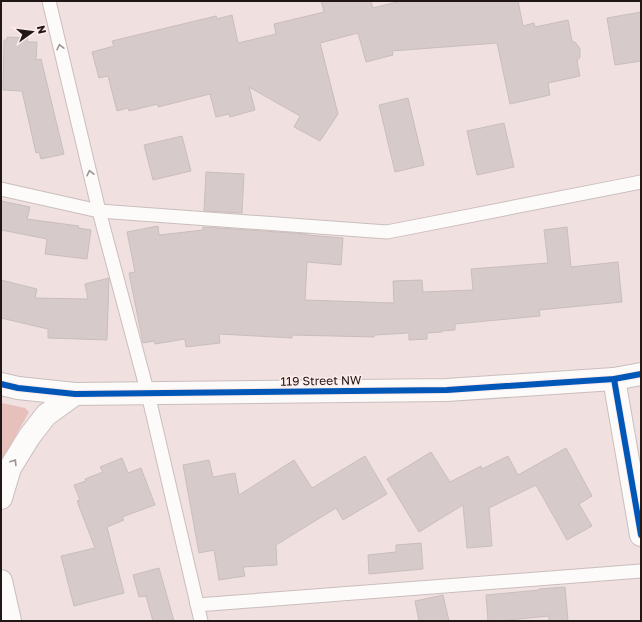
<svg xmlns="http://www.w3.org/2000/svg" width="642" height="622" font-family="'Golos Text',sans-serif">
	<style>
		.green { fill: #e7bfbb }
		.building { fill: #d6cbca; stroke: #cabebd }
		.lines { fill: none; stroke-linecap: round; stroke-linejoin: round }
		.lane-casing { stroke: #cabebd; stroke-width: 15 }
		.street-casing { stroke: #cabebd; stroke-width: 24 }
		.lane { stroke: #fdfafa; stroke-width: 13 }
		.street { stroke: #fdfafa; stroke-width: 22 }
		.cycleway-casing { stroke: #fdecea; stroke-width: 8 }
		.cycleway { stroke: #0057b8; stroke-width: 6 }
		.oneway { stroke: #9a9493 }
		.labels { text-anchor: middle; stroke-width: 3; stroke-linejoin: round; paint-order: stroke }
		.street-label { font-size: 12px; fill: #211716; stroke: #fdecea }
	</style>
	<rect width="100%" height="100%" fill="#f0e1e0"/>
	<polygon class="green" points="2,403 25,408 29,412 3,458 1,457 1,404"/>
	<g class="building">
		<polygon points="321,1 371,1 373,8 401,1 518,1 523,26 534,23 535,27 568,20 572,41 576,43 580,49 580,57 577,61 580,76 548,83 550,95 510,104 497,43 392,51 393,55 366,62 358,33 320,43 338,114 320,141 294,127 300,116 249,87 255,110 230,117 229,114 216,117 210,94 158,107 158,104 129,111 128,108 117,111 108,76 99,78 92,52 114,46 112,41 216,16 217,19 232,15 238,43 276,34 274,24 324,12"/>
		<polygon points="641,12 641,61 615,65 607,18"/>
		<polygon points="7,37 28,38 27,42 37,42 36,60 41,59 64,154 41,159 39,152 36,153 22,91 3,90 4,40 7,40"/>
		<polygon points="408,98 424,165 395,172 379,105"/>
		<polygon points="504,123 514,167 477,175 467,131"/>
		<polygon points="182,136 191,171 153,180 144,145"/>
		<polygon points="206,172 244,174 242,213 204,211"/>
		<polygon points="1,201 30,207 27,219 79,226 78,228 91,230 87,259 45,254 47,239 1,230"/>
		<polygon points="158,226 159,235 203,230 203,227 308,234 308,235 343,238 341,265 307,262 305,300 394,303 393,281 422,280 423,292 473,290 471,269 548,263 544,230 567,227 571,267 618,262 622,302 539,310 540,316 455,324 455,330 441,331 442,332 427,333 427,339 409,340 409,333 374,335 374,337 292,335 292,338 219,334 220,343 186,347 185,339 155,344 154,341 143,343 129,273 135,272 127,232"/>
		<polygon points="109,278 107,340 48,338 48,329 1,318 1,280 37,289 35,298 88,299 85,284"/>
		<polygon points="566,448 592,496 579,504 592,526 567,540 536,485 489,508 492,546 467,548 463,505 419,532 387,479 431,452 450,482 481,466 482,469 508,456 518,475"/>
		<polygon points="365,456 387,494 343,520 336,508 276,545 277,565 243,567 245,576 219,580 214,550 199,553 183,465 209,460 213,477 235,473 239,495 294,460 312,488"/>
		<polygon points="122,458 128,473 141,468 155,505 122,517 124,520 107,527 124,593 74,606 61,556 95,548 77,501 80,500 74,485 86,481 85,479 103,472 100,467"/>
		<polygon points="421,543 423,569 369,574 368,555 396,552 396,545"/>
		<polygon points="159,568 174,621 153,621 146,596 139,597 133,575"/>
		<polygon points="565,587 568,621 549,621 549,616 498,621 488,621 486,595 539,590 539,589"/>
		<polygon points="443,595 449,621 419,621 415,601"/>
	</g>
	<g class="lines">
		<g class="lane-casing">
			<g id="lane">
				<polyline points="49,1 99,211 148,394 201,621"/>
				<polyline points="1,189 99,211 387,232 641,182"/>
				<polyline points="197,605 641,571"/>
			</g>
		</g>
		<g class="street-casing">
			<g id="street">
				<polyline points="614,379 641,535"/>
				<polyline points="1,384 18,388 75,394 447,390 614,379 641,374"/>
				<polyline points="1,498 10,468 29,437 46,415 75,394"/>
				<polyline points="1,581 10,621"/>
			</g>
		</g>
		<use href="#lane" class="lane"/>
		<use href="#street" class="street"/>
		<g class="cycleway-casing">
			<g id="cycleway">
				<polyline points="614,379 641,535"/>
				<polyline points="1,384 18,388 75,394 447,390 614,379 641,374"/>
			</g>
		</g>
		<use href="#cycleway" class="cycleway"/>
	</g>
	<defs><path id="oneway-chevron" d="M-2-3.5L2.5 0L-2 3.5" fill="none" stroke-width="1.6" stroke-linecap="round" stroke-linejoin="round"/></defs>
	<g class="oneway">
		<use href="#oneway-chevron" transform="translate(60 47) rotate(-103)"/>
		<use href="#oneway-chevron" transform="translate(90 173) rotate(-103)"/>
		<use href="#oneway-chevron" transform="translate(14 462) rotate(-58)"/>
	</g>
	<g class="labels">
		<g class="street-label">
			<text transform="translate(321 381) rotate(-1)" y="4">119 Street NW</text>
		</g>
	</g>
	<rect width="642" height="622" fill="none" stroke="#211716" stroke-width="4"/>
	<g transform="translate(32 32) rotate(76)" stroke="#fdecea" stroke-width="3" paint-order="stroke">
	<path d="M0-3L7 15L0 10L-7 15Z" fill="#211716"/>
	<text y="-6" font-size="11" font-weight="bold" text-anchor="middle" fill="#211716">N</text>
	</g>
</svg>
